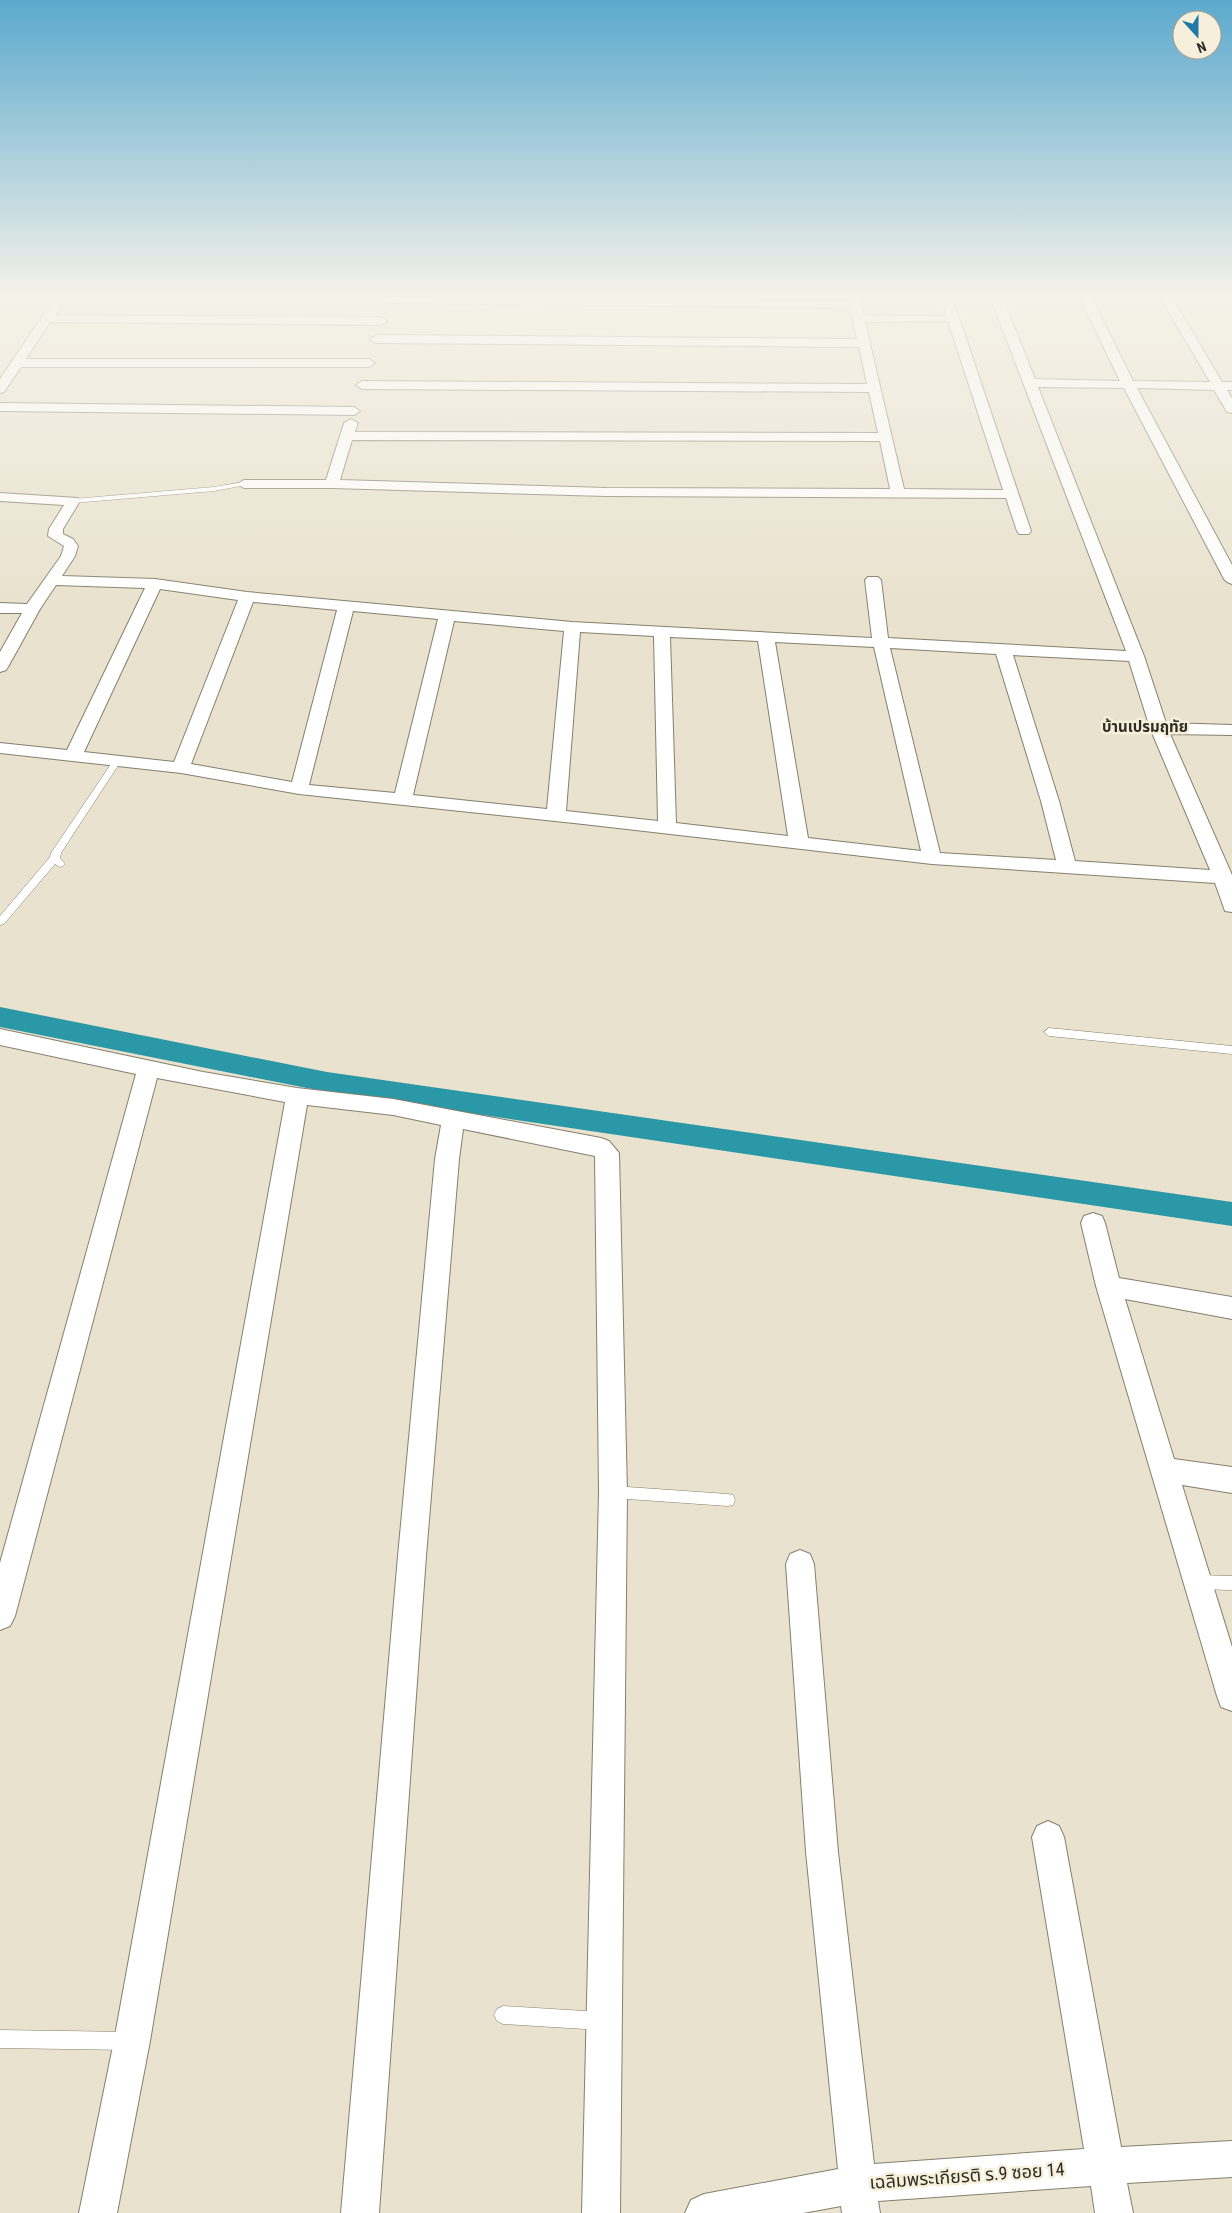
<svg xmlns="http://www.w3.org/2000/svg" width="1232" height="2213" font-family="'Roboto Condensed','Noto Sans Thai',sans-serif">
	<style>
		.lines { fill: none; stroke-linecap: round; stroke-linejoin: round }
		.canal { fill: #2b98a7; fill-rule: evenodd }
		.service-casing { stroke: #857f6d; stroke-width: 1 }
		.minor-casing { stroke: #857f6d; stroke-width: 2 }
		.service { fill: #fff; fill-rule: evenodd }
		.minor { fill: #fff; fill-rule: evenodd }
		.labels { text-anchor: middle; stroke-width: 5; stroke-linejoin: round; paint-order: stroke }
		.far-quarter-label { font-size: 15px; font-weight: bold; fill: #302d25; stroke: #f6efdb }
		.near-street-label { font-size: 18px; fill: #302d25; stroke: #f6efdb }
	</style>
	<rect width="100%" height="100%" fill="#e9e2ce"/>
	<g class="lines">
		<polygon class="canal" points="0,1007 327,1072 1232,1202 1232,1226 327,1092 0,1027"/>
		<g class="service-casing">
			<g id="service">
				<polygon points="244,482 247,484 246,485 214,491 73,503 69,501 73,499 214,487"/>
				<polygon points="117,758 121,761 61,853 60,858 65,864 63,866 60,867 55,864 4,924 0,925 0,916 50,857 51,853 113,761"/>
				<polygon points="1049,1028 1232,1046 1232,1054 1049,1036 1044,1032"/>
				<polygon points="613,1486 728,1494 733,1495 735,1500 733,1505 728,1506 613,1498 608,1497 606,1492 608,1487"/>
				<polygon points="1197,1575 1232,1576 1232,1590 1197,1589 1192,1587 1190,1582 1192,1577"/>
				<polygon points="503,2006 601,2012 607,2015 610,2021 607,2027 601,2030 503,2024 497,2021 494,2015 497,2009"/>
				<polygon points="0,2030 130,2032 136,2035 139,2041 136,2047 130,2050 0,2048"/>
			</g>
		</g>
		<g class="minor-casing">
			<g id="minor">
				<path d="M847 294H859L863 315 947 316 939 294H951L1031 531 1029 534H1019L1017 531 1006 498 606 496 332 488H244L237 484 244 480H326L344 423 351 419 358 423 355 432 878 433 869 392 362 389 356 385 362 381 867 384 859 347 376 343 370 339 376 335 857 339 850 308 388 303 382 300 388 297 849 301ZM948 321 1003 490 904 489 865 322ZM352 440 880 441 890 489 606 488 340 480Z"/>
				<path d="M989 294H1001L1035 379 1120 381 1078 294H1090L1133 381 1210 382 1158 294H1170L1222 382H1232V390H1227L1232 398V413L1227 412 1214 390 1137 388 1232 565V584L1227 582 1224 579 1124 388 1038 387 1144 656 1166 723 1232 725V735L1170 734 1232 875V912L1225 911 1215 883 932 864 583 824 299 794 181 773 0 753V743L67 750 145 588 56 585 40 609 8 667 6 670 0 672V652L22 613H0V603L27 604 61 556 64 546 48 536 49 529 64 505 0 501V493L78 498 80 501 63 529V534L73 539 78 546 75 556 62 576 155 579 247 592 572 622 872 638 865 580 868 577H878L881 580 888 638 1126 651ZM160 589 238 600 174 762 84 752ZM253 602 337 610 292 782 191 764ZM353 611 438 619 395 793 309 785ZM454 621 564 631 547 809 413 795ZM580 632 654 636 658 821 566 811ZM670 637 758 641 788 836 676 823ZM775 642 874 647 921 851 808 838ZM890 648 996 654 1041 801 1056 860 940 853ZM1013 655 1129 661 1150 728 1210 870 1075 861 1059 801Z"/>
				<polygon points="60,295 66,298 55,315 381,317 387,321 381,325 50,322 26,359 369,359 375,363 369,367 21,367 4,392 0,393 0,379 56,296"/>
				<polygon points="0,403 354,407 360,411 354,415 0,411"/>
				<polygon points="0,1029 203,1072 297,1088 393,1099 601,1138 609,1141 619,1153 627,1492 620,2213 582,2213 599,1492 595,1156 463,1129 459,1159 426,1556 379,2213 341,2213 398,1556 435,1159 441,1125 393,1115 307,1105 150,2041 117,2213 79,2213 114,2041 285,1102 157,1078 15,1616 10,1626 0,1630 0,1563 136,1074 0,1045"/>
				<polygon points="1093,1213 1102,1216 1105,1223 1119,1278 1232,1297 1232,1319 1125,1299 1174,1459 1232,1467 1232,1493 1182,1485 1232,1647 1232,1711 1221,1707 1217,1696 1096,1286 1081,1223 1084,1216"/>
				<polygon points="800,1550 810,1554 814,1564 838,1852 874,2164 1084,2149 1032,1837 1037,1826 1048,1821 1059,1826 1064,1837 1121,2147 1232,2141 1232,2177 1127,2183 1133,2213 1095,2213 1091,2186 878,2201 880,2213 842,2213 841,2206 803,2213 685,2213 691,2200 704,2194 838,2169 806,1852 786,1564 790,1554"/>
			</g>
		</g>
		<use href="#service" class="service"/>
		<use href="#minor" class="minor"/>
	</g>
	<linearGradient id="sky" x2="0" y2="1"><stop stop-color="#5ca9ce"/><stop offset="0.49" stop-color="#f5f2e9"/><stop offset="1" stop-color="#f5f2e9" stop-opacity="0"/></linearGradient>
	<rect width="1232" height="604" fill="url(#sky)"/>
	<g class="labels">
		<g class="far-quarter-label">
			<text x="1145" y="732">บ้านเปรมฤทัย</text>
		</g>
		<g class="near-street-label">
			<text transform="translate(967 2176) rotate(-4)" y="6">เฉลิมพระเกียรติ ร.9 ซอย 14</text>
		</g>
	</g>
	<g transform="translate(1197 35) rotate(159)"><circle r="24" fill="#f6efdb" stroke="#a7a192"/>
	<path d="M0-4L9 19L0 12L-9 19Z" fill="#1f79a8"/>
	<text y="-8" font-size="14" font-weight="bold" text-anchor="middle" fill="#302d25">N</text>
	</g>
</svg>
